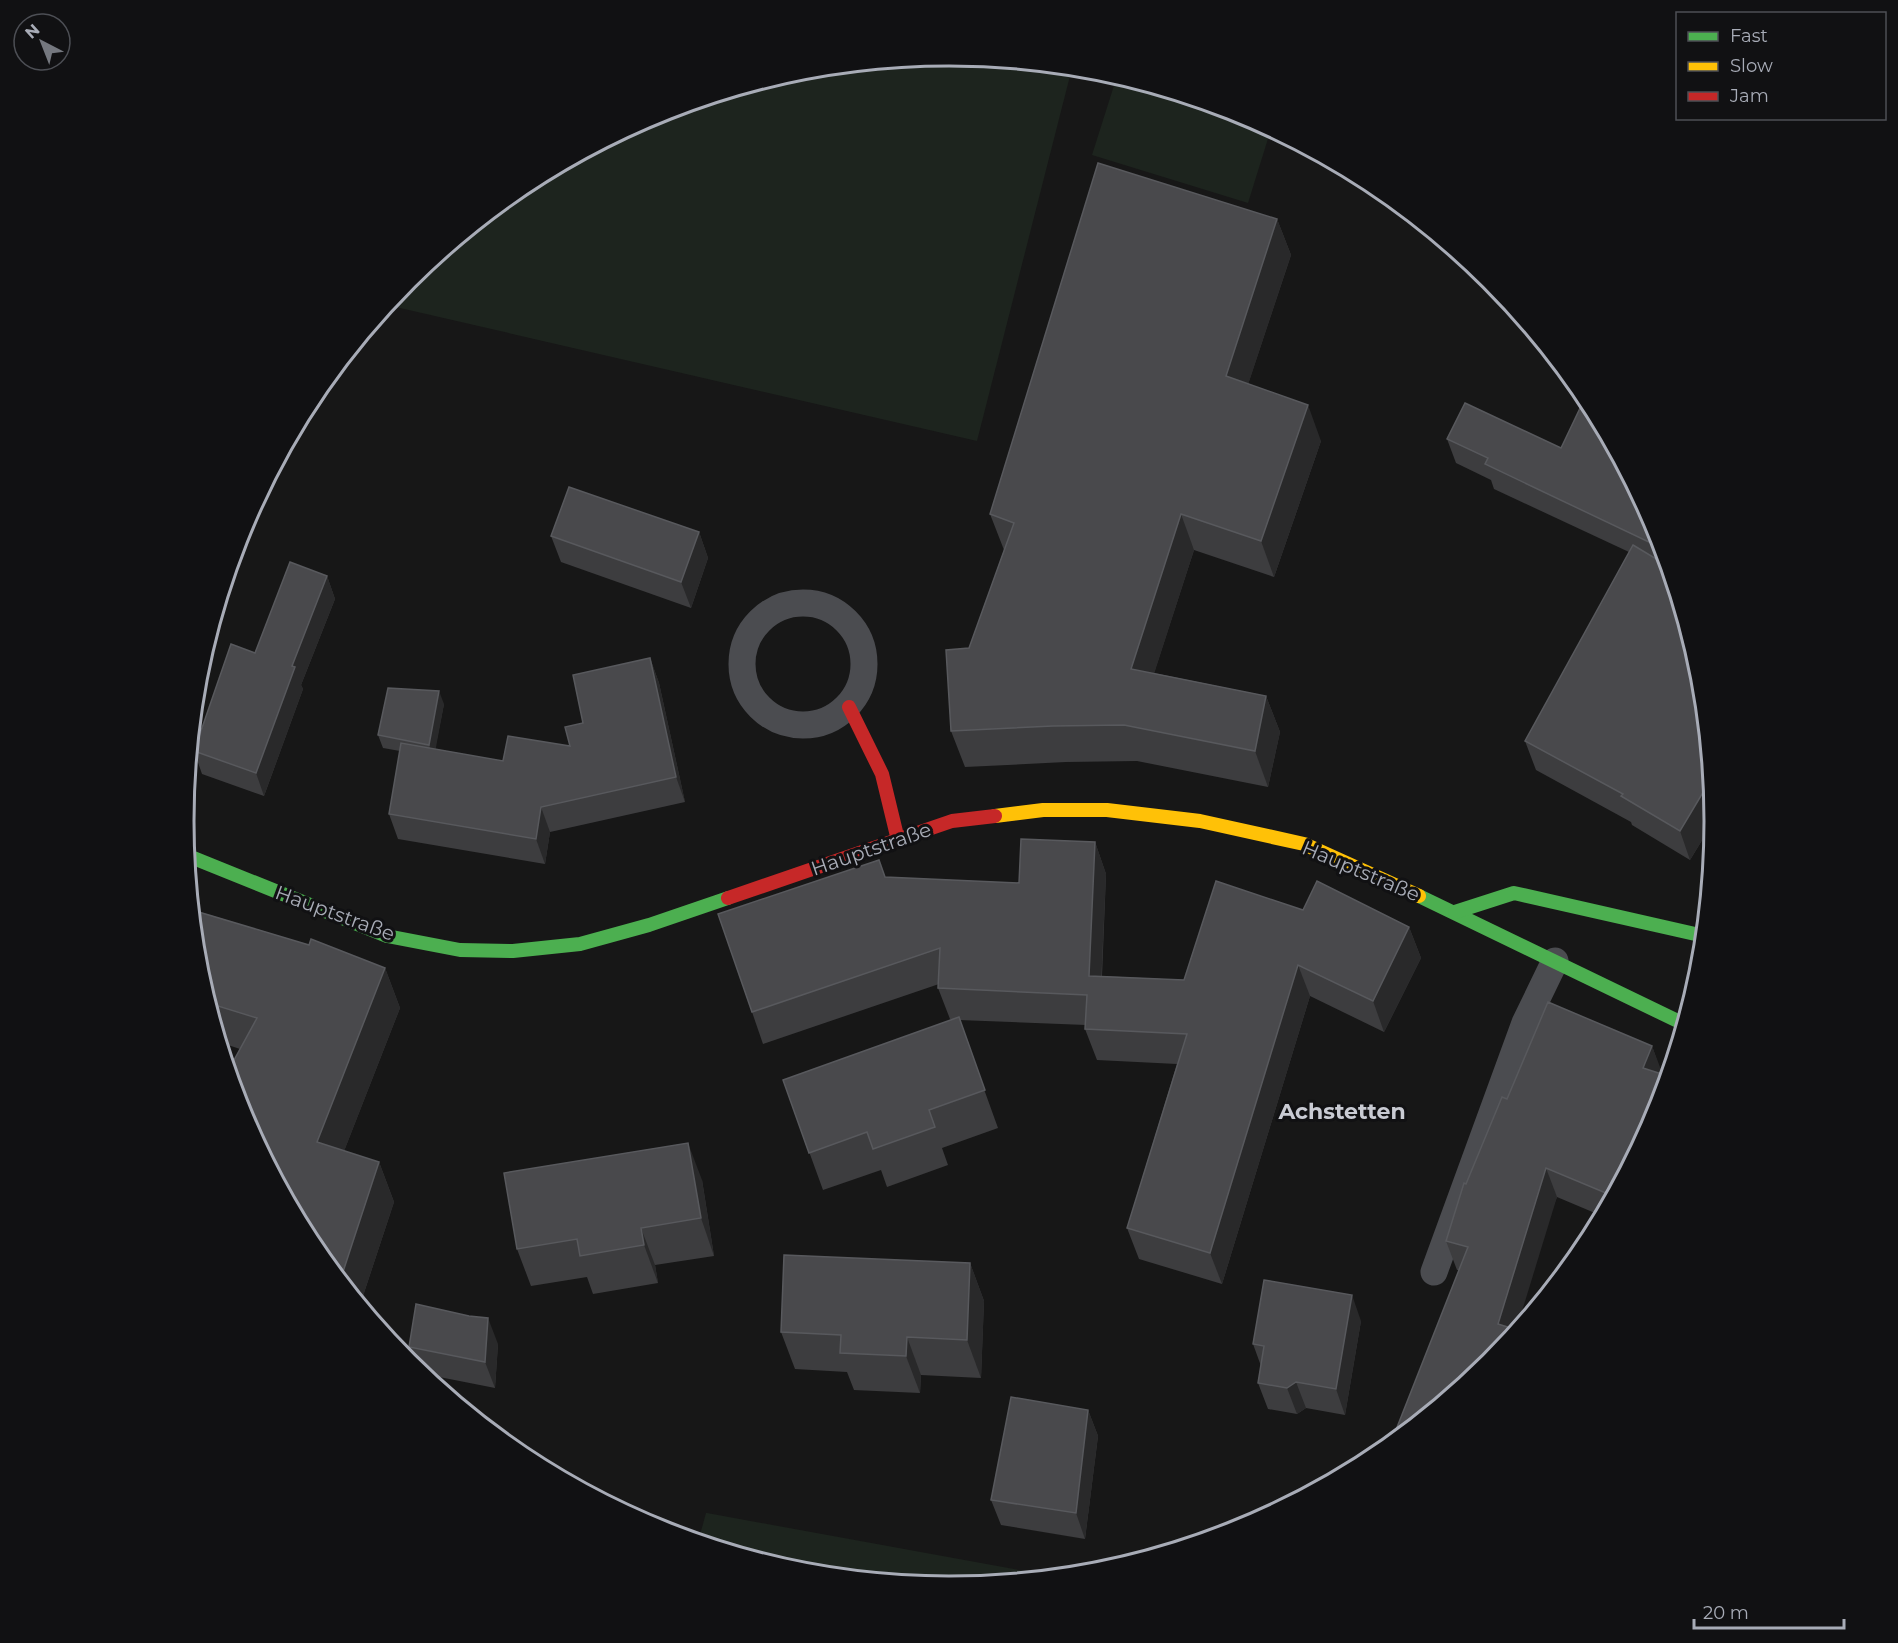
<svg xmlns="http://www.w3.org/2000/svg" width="1898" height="1643" font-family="Montserrat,sans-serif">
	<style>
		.green { fill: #1d241e }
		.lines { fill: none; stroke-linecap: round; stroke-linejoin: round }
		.lane { stroke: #4b4c50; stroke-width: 27 }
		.fast { stroke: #4caf50; stroke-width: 14 }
		.slow { stroke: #ffc107; stroke-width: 14 }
		.jam { stroke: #c62828; stroke-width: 14 }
		.wall { fill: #3d3d3f }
		.shaded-wall { fill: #29292a }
		.building { fill: #49494c; stroke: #58595d; stroke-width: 1.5 }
		.labels { text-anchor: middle; stroke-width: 6; stroke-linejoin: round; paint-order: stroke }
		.street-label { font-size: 20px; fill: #a8acb7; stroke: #111113 }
		.quarter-label { font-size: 22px; font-weight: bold; fill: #c9cbd3; stroke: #111113 }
		.rim { fill: none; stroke: #a8acb7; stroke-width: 3 }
	</style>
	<rect width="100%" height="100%" fill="#171717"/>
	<g class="green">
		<polygon points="949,56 1072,68 977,441 387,305 408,280 524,184 656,114 800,70"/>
		<polygon points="1117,76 1242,114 1271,129 1248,203 1092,155"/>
		<polygon points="706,1513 707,1513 1057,1577 949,1587 799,1573 698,1542"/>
	</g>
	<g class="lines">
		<g class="lane">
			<circle cx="803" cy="664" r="61"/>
			<polyline points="1434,1272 1525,1023 1555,961"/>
		</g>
		<g class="fast">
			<polyline points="186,855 387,936 460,950 513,951 580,944 649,925 728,898"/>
			<polyline points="1419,896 1684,1024"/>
			<polyline points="1455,912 1514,893 1704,936"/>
		</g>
		<polyline class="slow" points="995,816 1043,810 1107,810 1200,821 1304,844 1419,896"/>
		<g class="jam">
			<polyline points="849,707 882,774 898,840"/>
			<polyline points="728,898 952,821 995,816"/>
		</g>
	</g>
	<g class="wall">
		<polygon points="1277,219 1291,255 1248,384 1321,441 1274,577 1194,550 1154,673 1266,696 1280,732 1268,787 1137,761 1066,762 965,767 951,731 969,648 1004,550 990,514"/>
		<polygon points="1447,439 1657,529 1666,560 1664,564 1700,672 1715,819 1690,860 1632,825 1631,822 1536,770 1525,741 1629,552 1494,489 1491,480 1456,463"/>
		<polygon points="699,532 708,558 691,608 561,562 551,536"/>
		<polygon points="327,576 335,599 301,685 303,689 264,796 202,774 194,751 255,653"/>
		<polygon points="650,658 659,683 685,802 550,832 545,864 398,839 389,814 400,751 383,748 378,735 444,704 435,749 503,761 570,746 583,723"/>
		<polygon points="1095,842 1106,874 1102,976 1184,980 1303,910 1409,927 1421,958 1384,1032 1310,996 1222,1284 1139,1259 1127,1228 1177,1064 1097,1060 1085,1029 1086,1025 959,1020 998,1128 942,1148 948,1165 887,1187 881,1170 823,1190 783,1080 953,1019 950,1019 938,988 939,984 763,1044 752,1012 885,877 1019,883"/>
		<polygon points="190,892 197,911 385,968 400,1008 344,1151 379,1162 394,1202 360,1305 312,1247 240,1049 219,1042 198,971"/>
		<polygon points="1652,1046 1662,1075 1657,1115 1602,1216 1557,1197 1490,1363 1396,1441 1394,1435 1459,1270 1457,1270 1446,1241 1466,1184 1507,1099"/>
		<polygon points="702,1180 714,1256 655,1265 658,1283 593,1294 587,1277 531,1286 517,1249"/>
		<polygon points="970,1263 984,1301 981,1378 921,1375 920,1393 854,1390 847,1372 795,1369 781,1332"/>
		<polygon points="1361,1321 1345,1415 1306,1408 1297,1414 1268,1409 1258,1383 1261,1366 1253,1344"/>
		<polygon points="498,1344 495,1388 419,1373 409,1347"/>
		<polygon points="1088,1410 1098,1436 1085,1539 1001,1525 991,1500"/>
	</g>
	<g class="shaded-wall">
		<polygon points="1277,219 1291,255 1239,412 1226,376"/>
		<polygon points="1308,405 1321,441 1274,577 1261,541"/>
		<polygon points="1181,514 1194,550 1144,705 1131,669"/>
		<polygon points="699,532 708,558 691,608 681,582"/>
		<polygon points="1658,533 1666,560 1662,568 1653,544"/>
		<polygon points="327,576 335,599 301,685 303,689 264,796 256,773 292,666"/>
		<polygon points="650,658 659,683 685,802 676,777"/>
		<polygon points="439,691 444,704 434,758 429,745"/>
		<polygon points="1266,696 1280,732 1268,787 1255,751"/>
		<polygon points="1711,779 1715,819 1690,860 1680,831"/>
		<polygon points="541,807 550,832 545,864 536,839"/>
		<polygon points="1095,842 1106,874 1100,1007 1089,976"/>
		<polygon points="190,892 204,932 194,933"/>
		<polygon points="1409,927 1421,958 1384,1032 1373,1001"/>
		<polygon points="1298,965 1310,996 1222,1284 1210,1253"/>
		<polygon points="385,968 400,1008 332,1182 317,1142"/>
		<polygon points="1652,1046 1663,1075 1643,1068"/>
		<polygon points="688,1143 702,1180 714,1256 701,1218"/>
		<polygon points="379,1162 394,1202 360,1305 340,1281"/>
		<polygon points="1546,1168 1557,1197 1515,1334 1498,1324"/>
		<polygon points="641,1228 655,1265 658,1283 644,1245"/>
		<polygon points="970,1263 984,1301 981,1378 967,1340"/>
		<polygon points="1352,1295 1361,1321 1345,1415 1336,1389"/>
		<polygon points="488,1318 498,1344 495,1388 485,1362"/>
		<polygon points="907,1337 921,1375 920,1393 906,1356"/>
		<polygon points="1296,1382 1306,1408 1297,1414 1287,1388"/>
		<polygon points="1088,1410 1098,1436 1085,1539 1076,1513"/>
	</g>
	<g class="building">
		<polygon points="1098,163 1277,219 1226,376 1308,405 1261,541 1181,514 1131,669 1266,696 1255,751 1124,725 1053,726 951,731 946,650 969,648 1014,523 990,514"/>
		<polygon points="1465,403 1561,448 1582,404 1593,410 1657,529 1658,533 1653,544 1485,464 1488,458 1447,439"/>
		<polygon points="569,487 699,532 681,582 551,536"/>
		<polygon points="1633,545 1668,566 1700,672 1711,779 1680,831 1621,796 1623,794 1525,741"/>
		<polygon points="290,562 327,576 292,666 295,667 256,773 194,751 231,644 255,653"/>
		<polygon points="650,658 676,777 541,807 536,839 389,814 401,743 503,761 508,736 570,746 565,727 583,723 573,675"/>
		<polygon points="388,688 439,691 429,745 378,735"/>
		<polygon points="1021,839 1095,842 1089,976 1184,980 1216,881 1303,910 1317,881 1409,927 1373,1001 1298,965 1210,1253 1127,1228 1187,1034 1085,1029 1087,995 938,988 940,948 752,1012 718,914 879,860 885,877 1019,883"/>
		<polygon points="192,910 309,945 311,939 385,968 317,1142 379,1162 340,1281 312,1247 241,1114 228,1071 257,1018 208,1003 198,971"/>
		<polygon points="1548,1002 1652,1046 1643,1068 1668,1076 1657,1115 1613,1196 1546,1168 1498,1324 1517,1330 1490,1363 1400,1438 1394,1435 1468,1247 1446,1241 1464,1183 1466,1184 1502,1097 1507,1099"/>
		<polygon points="959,1017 985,1090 929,1110 935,1127 873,1149 867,1132 809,1153 783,1080"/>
		<polygon points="688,1143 701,1218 641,1228 644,1245 580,1256 577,1239 517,1249 504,1173"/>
		<polygon points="784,1255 970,1263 967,1340 907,1337 906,1356 840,1353 841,1335 781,1332"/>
		<polygon points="1264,1280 1352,1295 1336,1389 1296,1382 1287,1388 1258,1383 1264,1346 1253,1344"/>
		<polygon points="416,1304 469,1316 488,1318 485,1362 409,1347"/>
		<polygon points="1011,1397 1088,1410 1076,1513 991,1500"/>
	</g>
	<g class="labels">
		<g class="street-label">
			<text transform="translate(871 849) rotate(-19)" y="7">Hauptstraße</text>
			<text transform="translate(1361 871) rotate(23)" y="7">Hauptstraße</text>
			<text transform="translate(335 913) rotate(20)" y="7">Hauptstraße</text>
		</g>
		<g class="quarter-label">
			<text x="1342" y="1119">Achstetten</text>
		</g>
	</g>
	<path d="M0 0H1898V1643H0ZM194 821a755 755 0 1 1 1510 0a755 755 0 1 1-1510 0Z" fill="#111113" fill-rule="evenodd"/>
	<path class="rim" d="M194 821a755 755 0 1 1 1510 0a755 755 0 1 1-1510 0Z"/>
	<rect x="1676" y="12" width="210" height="108" fill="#111113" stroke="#4d4f55" stroke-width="1.5"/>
	<rect x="1688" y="32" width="30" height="9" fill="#4caf50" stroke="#4d4f55" stroke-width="1.5"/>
	<text x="1730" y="42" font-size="18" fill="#a8acb7">Fast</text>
	<rect x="1688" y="62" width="30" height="9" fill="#ffc107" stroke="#4d4f55" stroke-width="1.5"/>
	<text x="1730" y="72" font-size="18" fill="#a8acb7">Slow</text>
	<rect x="1688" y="92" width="30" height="9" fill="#c62828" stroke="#4d4f55" stroke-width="1.5"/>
	<text x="1730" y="102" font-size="18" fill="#a8acb7">Jam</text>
	<g transform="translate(42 42) rotate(318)"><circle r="28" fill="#111113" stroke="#4d4f55" stroke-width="1.5"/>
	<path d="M0-4.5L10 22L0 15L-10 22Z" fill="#75787f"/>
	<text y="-9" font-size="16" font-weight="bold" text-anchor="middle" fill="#a8acb7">N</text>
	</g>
	<path d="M1694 1619v9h150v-9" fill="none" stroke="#a8acb7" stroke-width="3"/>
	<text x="1703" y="1619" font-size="18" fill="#a8acb7" stroke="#111113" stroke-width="4.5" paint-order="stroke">20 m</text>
</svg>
